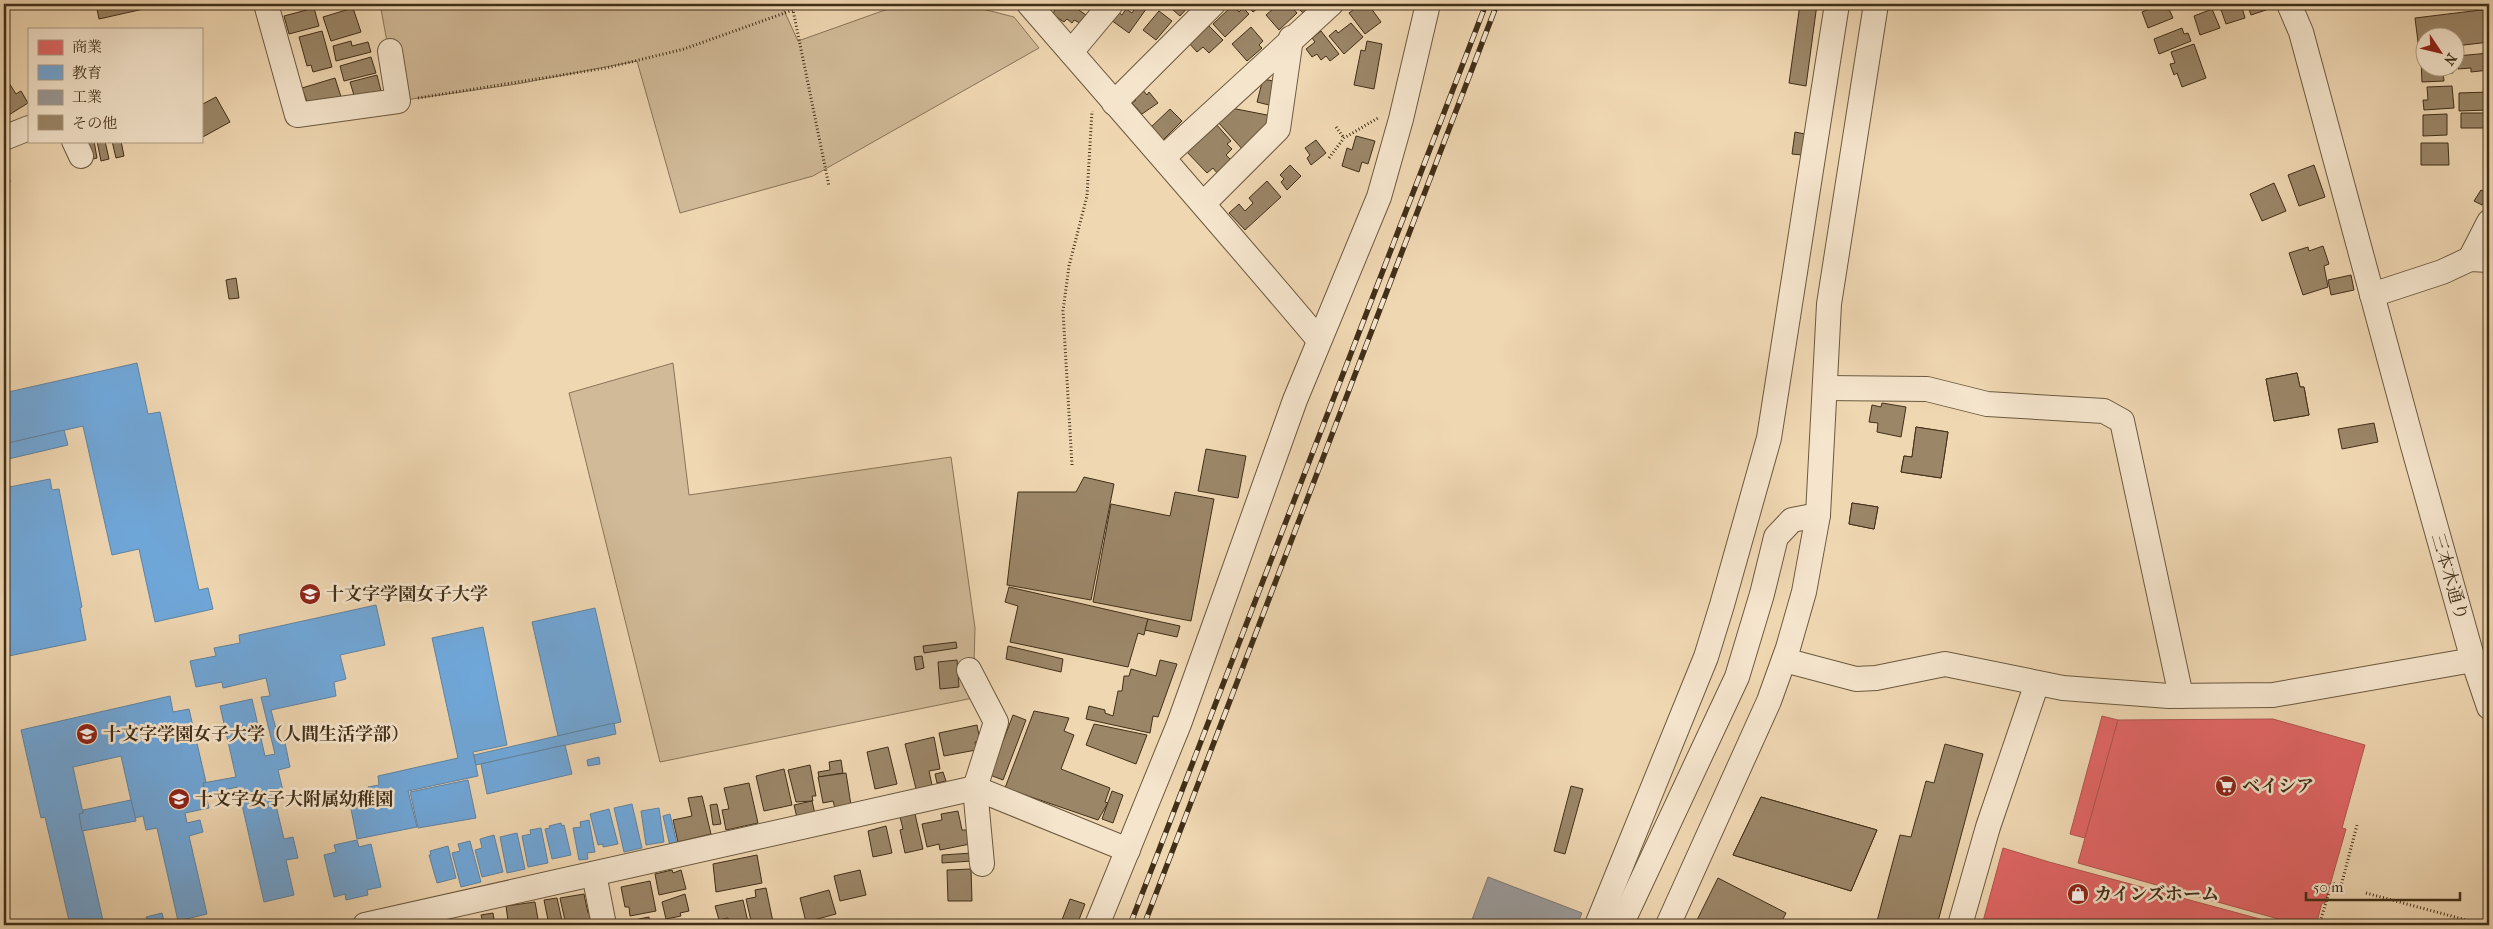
<svg xmlns="http://www.w3.org/2000/svg" width="2493" height="929" font-family="'IM FELL French Canon','Noto Serif JP',serif">
	<style>
		.green { fill: #d1ba98; stroke: #897458 }
		.shops { fill: #e06666; stroke: #b0564f }
		.schools { fill: #6fa8dc; stroke: #6184a1 }
		.industry { fill: #999; stroke: #7f7972 }
		.building { fill: #9b8668; stroke: #412f18 }
		.lines { fill: none; stroke-linecap: round; stroke-linejoin: round }
		.minor-casing { stroke: #6c593e; stroke-width: 26 }
		.path { stroke: #412f18; stroke-width: 3; stroke-dasharray: 1 2.5; stroke-linecap: butt }
		.minor { stroke: #f5e5cd; stroke-width: 24 }
		.rail-casing { stroke: #412f18; stroke-width: 5.5 }
		.rail { stroke: #f5e5cd; stroke-width: 4; stroke-dasharray: 11; stroke-linecap: butt }
		.labels { text-anchor: middle; stroke-width: 5; stroke-linejoin: round; paint-order: stroke }
		.street-label { font-size: 18px; fill: #412f18; stroke: #f5e5cd }
		.poi-label { font-size: 18px; font-weight: bold; fill: #412f18; stroke: #f5e5cd; text-anchor: start }
	</style>
	<rect width="100%" height="100%" fill="#efd7b2"/>
	<filter id="stains"><feTurbulence type="fractalNoise" baseFrequency=".004" numOctaves="4"/><feColorMatrix values="0 0 0 0 .2 0 0 0 0 .09 0 0 0 0 .02 0 0 0 .5 -.17"/></filter>
	<radialGradient id="worn" r=".72"><stop offset=".6" stop-color="#630" stop-opacity="0"/><stop offset="1" stop-color="#630" stop-opacity=".3"/></radialGradient>
	<g class="green">
		<polygon points="380,4 781,4 798,41 902,4 963,4 1014,17 1039,48 813,176 680,213 637,61 517,84 398,101"/>
		<polygon points="673,363 689,495 951,457 975,628 973,698 660,762 569,393"/>
	</g>
	<g class="shops">
		<polygon points="2102,716 2118,720 2085,838 2070,834"/>
		<polygon points="2273,719 2365,745 2342,828 2346,829 2325,903 2322,903 2316,925 2300,925 2078,863 2118,720"/>
		<polygon points="2003,848 2049,862 2282,925 1982,925"/>
	</g>
	<g class="schools">
		<polygon points="137,363 148,414 160,412 199,590 208,588 213,609 155,622 139,549 112,555 83,426 4,444 4,393"/>
		<polygon points="64,430 68,445 4,460 4,444"/>
		<polygon points="50,479 52,490 59,489 82,607 80,608 86,640 4,657 4,488"/>
		<polygon points="376,605 385,645 340,655 346,679 334,682 336,696 271,710 279,740 284,738 290,767 278,770 284,795 274,797 284,839 293,837 298,858 286,860 294,895 264,902 238,787 206,794 203,783 236,777 220,706 252,699 265,756 275,754 261,697 270,696 266,678 223,688 222,682 196,687 190,661 216,656 214,648 240,643 239,635"/>
		<polygon points="595,608 621,722 558,736 532,622"/>
		<polygon points="483,627 507,745 473,752 478,776 408,791 417,827 357,839 350,804 370,800 368,787 379,785 378,776 458,758 432,638"/>
		<polygon points="170,696 173,712 189,709 206,782 203,783 209,808 185,813 187,823 200,820 203,832 189,836 207,914 178,921 157,828 146,830 143,816 135,818 121,756 73,767 83,813 79,814 104,925 70,925 45,817 41,818 21,730"/>
		<polygon points="614,723 616,734 476,765 474,755"/>
		<polygon points="565,745 572,774 487,794 481,764"/>
		<polygon points="599,757 600,764 588,766 587,760"/>
		<polygon points="468,780 476,818 418,828 410,792"/>
		<polygon points="131,800 136,821 82,831 79,814 83,813 83,810"/>
		<polygon points="632,804 642,848 624,852 614,808"/>
		<polygon points="659,808 664,842 646,845 641,811"/>
		<polygon points="609,809 618,844 603,847 603,844 598,845 590,814"/>
		<polygon points="670,814 677,844 670,846 663,816"/>
		<polygon points="589,820 595,852 587,853 588,859 579,860 573,828 581,827 580,822"/>
		<polygon points="561,823 562,826 564,825 571,855 552,859 545,829 550,828 549,826"/>
		<polygon points="541,828 548,863 528,867 522,836 531,834 530,830"/>
		<polygon points="517,833 525,869 507,873 500,837"/>
		<polygon points="494,835 503,872 482,877 475,850 482,848 480,839"/>
		<polygon points="357,840 359,847 371,844 381,887 367,890 368,895 346,900 345,894 334,897 324,855 336,852 334,845"/>
		<polygon points="470,841 481,882 461,887 452,853 460,851 458,844"/>
		<polygon points="448,846 456,878 437,883 429,855 431,855 430,851"/>
		<polygon points="162,913 165,925 149,925 146,917"/>
	</g>
	<polygon class="industry" points="1488,877 1582,913 1577,925 1470,925"/>
	<g class="building">
		<polygon points="96,4 157,4 157,6 99,19"/>
		<polygon points="1060,4 1070,4 1086,15 1080,23 1074,20 1072,23 1067,19 1064,22 1052,14"/>
		<polygon points="1138,4 1149,5 1129,33 1111,20 1117,11 1122,15 1126,9 1132,13"/>
		<polygon points="1166,4 1191,4 1180,16"/>
		<polygon points="1246,4 1263,4 1253,12"/>
		<polygon points="1279,4 1289,4 1297,13 1279,30 1266,15"/>
		<polygon points="1294,4 1312,4 1303,13"/>
		<polygon points="1368,4 1381,22 1365,34 1349,13 1358,6 1360,9"/>
		<polygon points="1800,4 1817,4 1806,86 1789,83"/>
		<polygon points="2162,4 2165,4 2167,10 2169,9 2173,18 2148,28 2142,12"/>
		<polygon points="2219,4 2241,4 2245,18 2226,24"/>
		<polygon points="2247,4 2274,4 2275,7 2251,15"/>
		<polygon points="1233,5 1239,12 1243,8 1249,14 1225,37 1213,24"/>
		<polygon points="314,8 319,26 289,34 284,16"/>
		<polygon points="353,8 361,32 331,41 323,17"/>
		<polygon points="2212,9 2220,28 2200,35 2194,16"/>
		<polygon points="2489,9 2489,42 2456,46 2456,38 2426,38 2426,50 2419,50 2415,18"/>
		<polygon points="1159,11 1172,21 1156,40 1143,30"/>
		<polygon points="1351,23 1363,37 1344,54 1329,36 1336,30 1338,33"/>
		<polygon points="1207,24 1223,40 1209,53 1203,47 1197,52 1188,42"/>
		<polygon points="1251,27 1263,41 1259,45 1262,48 1247,61 1232,44"/>
		<polygon points="2182,28 2184,34 2188,33 2191,41 2159,54 2154,39"/>
		<polygon points="322,31 332,67 313,72 311,65 307,66 299,37"/>
		<polygon points="1321,31 1339,54 1330,61 1326,56 1321,60 1317,54 1312,57 1306,49 1315,42 1312,38"/>
		<polygon points="351,41 352,46 368,42 371,52 336,61 333,46"/>
		<polygon points="1367,41 1382,44 1374,89 1354,85 1361,50 1365,51"/>
		<polygon points="2194,44 2206,78 2182,87 2177,73 2174,75 2170,64 2175,63 2171,52"/>
		<polygon points="2489,53 2489,70 2471,72 2471,68 2458,69 2457,56"/>
		<polygon points="371,57 376,73 344,81 340,66"/>
		<polygon points="2426,60 2426,68 2453,68 2453,73 2443,73 2444,81 2422,82 2421,61"/>
		<polygon points="4,75 16,94 21,91 28,103 4,118"/>
		<polygon points="377,75 382,95 356,102 350,82"/>
		<polygon points="335,78 342,100 310,110 302,88"/>
		<polygon points="1263,79 1278,82 1273,106 1257,102"/>
		<polygon points="2452,86 2454,108 2424,110 2423,100 2428,100 2427,87"/>
		<polygon points="1142,89 1147,95 1149,92 1158,103 1142,114 1132,103 1136,100 1132,96"/>
		<polygon points="2489,92 2489,110 2459,111 2459,93"/>
		<polygon points="216,97 230,122 201,138 201,105"/>
		<polygon points="1231,108 1267,115 1274,122 1244,151 1217,121"/>
		<polygon points="1170,109 1182,121 1162,141 1150,128"/>
		<polygon points="2461,113 2489,113 2488,128 2461,128"/>
		<polygon points="2447,114 2447,135 2423,136 2423,115"/>
		<polygon points="1216,124 1231,141 1227,144 1232,149 1226,155 1232,161 1218,174 1213,168 1207,173 1186,151"/>
		<polygon points="1795,132 1805,134 1802,155 1792,154"/>
		<polygon points="1356,136 1375,141 1368,164 1362,162 1359,172 1342,166 1347,148 1352,150"/>
		<polygon points="1316,140 1326,153 1311,165 1307,158 1310,155 1305,148"/>
		<polygon points="85,141 94,141 97,158 89,160"/>
		<polygon points="97,141 105,141 109,159 101,161"/>
		<polygon points="112,141 121,141 124,156 116,158"/>
		<polygon points="2421,143 2448,143 2449,165 2421,165"/>
		<polygon points="4,154 10,182 4,183"/>
		<polygon points="1290,165 1301,176 1287,190 1281,182 1284,179 1280,175"/>
		<polygon points="2314,165 2325,197 2299,206 2288,175"/>
		<polygon points="1267,181 1281,197 1245,230 1229,213 1239,204 1245,211 1253,203 1249,198"/>
		<polygon points="2274,183 2286,211 2262,221 2250,194"/>
		<polygon points="2481,190 2489,194 2482,205 2474,201"/>
		<polygon points="2323,246 2329,264 2324,266 2328,287 2303,295 2289,253 2308,247 2309,251"/>
		<polygon points="2351,275 2354,290 2331,295 2328,280"/>
		<polygon points="236,278 239,298 229,299 226,280"/>
		<polygon points="2297,373 2300,387 2304,387 2309,415 2274,421 2266,379"/>
		<polygon points="2297,373 2300,387 2304,387 2309,415 2274,421 2266,379"/>
		<polygon points="1882,403 1906,407 1901,437 1877,432 1878,423 1869,422 1872,405 1881,407"/>
		<polygon points="2374,423 2378,442 2342,449 2338,429"/>
		<polygon points="1916,427 1948,432 1941,478 1901,472 1904,456 1912,457"/>
		<polygon points="1916,427 1948,432 1941,478 1901,472 1904,456 1912,457"/>
		<polygon points="1206,449 1246,456 1238,498 1198,491"/>
		<polygon points="1084,477 1114,484 1091,600 1007,585 1018,492 1076,492"/>
		<polygon points="1175,492 1214,499 1191,621 1093,602 1111,504 1170,516"/>
		<polygon points="1852,503 1878,507 1874,529 1849,524"/>
		<polygon points="1852,503 1878,507 1874,529 1849,524"/>
		<polygon points="1009,587 1148,619 1144,635 1138,633 1128,667 1010,642 1018,606 1005,602"/>
		<polygon points="1148,619 1180,626 1177,637 1145,630"/>
		<polygon points="956,642 957,648 924,653 923,646"/>
		<polygon points="1008,646 1063,659 1061,672 1006,659"/>
		<polygon points="922,656 924,668 916,670 914,657"/>
		<polygon points="957,660 959,687 940,689 938,662"/>
		<polygon points="1160,660 1177,664 1158,717 1153,716 1150,733 1086,719 1089,706 1105,710 1105,713 1113,716 1118,691 1122,691 1124,676 1129,676 1131,669 1156,676"/>
		<polygon points="1034,711 1069,718 1064,731 1074,735 1061,769 1110,788 1105,802 1108,803 1098,820 1005,788"/>
		<polygon points="1013,715 1026,720 1003,780 990,775"/>
		<polygon points="1094,724 1147,735 1136,764 1086,745"/>
		<polygon points="977,725 980,741 975,742 976,750 944,756 939,733"/>
		<polygon points="934,737 940,769 929,771 932,785 916,789 905,744"/>
		<polygon points="1945,744 1983,754 1937,925 1876,925 1900,835 1911,837 1926,781 1934,783"/>
		<polygon points="888,747 897,784 875,789 867,752"/>
		<polygon points="841,760 843,773 819,777 818,772 830,770 829,762"/>
		<polygon points="810,765 816,796 812,796 813,801 796,802 788,770"/>
		<polygon points="784,769 792,805 764,811 756,776"/>
		<polygon points="943,772 946,781 937,783 935,774"/>
		<polygon points="846,773 851,805 835,808 833,801 823,803 818,777"/>
		<polygon points="749,783 758,823 726,830 722,810 729,809 724,788"/>
		<polygon points="1571,786 1583,789 1565,854 1554,851"/>
		<polygon points="1112,791 1123,795 1113,823 1102,819"/>
		<polygon points="702,796 711,834 678,842 673,820 692,816 688,798"/>
		<polygon points="1761,797 1877,830 1851,891 1733,855"/>
		<polygon points="1761,797 1877,830 1851,891 1733,855"/>
		<polygon points="812,801 815,814 797,818 794,805"/>
		<polygon points="717,804 721,824 713,825 710,805"/>
		<polygon points="958,811 962,830 967,830 970,844 940,850 939,844 927,847 922,824 942,820 941,814"/>
		<polygon points="915,814 923,849 905,853 900,830 903,829 900,817"/>
		<polygon points="886,826 892,853 873,857 868,831"/>
		<polygon points="972,853 972,861 942,863 942,855"/>
		<polygon points="757,855 762,883 716,892 713,864"/>
		<polygon points="971,869 972,901 948,901 947,870"/>
		<polygon points="672,870 673,873 681,870 686,889 659,895 655,874"/>
		<polygon points="860,870 866,895 840,901 834,876"/>
		<polygon points="1718,878 1786,913 1780,925 1708,925 1697,920"/>
		<polygon points="650,881 656,911 630,916 629,907 625,907 621,887"/>
		<polygon points="766,888 773,922 752,925 746,899 756,897 755,890"/>
		<polygon points="829,890 836,914 806,922 800,898"/>
		<polygon points="584,894 588,913 591,913 593,924 566,925 560,898"/>
		<polygon points="685,894 689,911 680,913 681,916 666,919 662,902"/>
		<polygon points="557,898 563,925 549,925 544,900"/>
		<polygon points="1070,899 1085,904 1077,925 1060,925"/>
		<polygon points="743,900 748,922 735,925 735,922 729,923 728,918 719,920 715,906"/>
		<polygon points="535,902 539,925 499,925 499,923 508,921 506,906"/>
		<polygon points="493,913 495,925 469,925 483,922 481,915"/>
		<polygon points="649,917 650,925 614,925 614,924"/>
	</g>
	<g class="lines">
		<g class="minor-casing">
			<g id="minor">
				<polyline points="266,4 297,115 398,101 390,51"/>
				<path d="M1029 4C1126 116 1224 227 1319 340"/>
				<polyline points="2289,4 2301,32 2413,446 2473,660 2489,707"/>
				<polyline points="1071,52 1111,4"/>
				<polyline points="1114,103 1213,4"/>
				<polyline points="4,138 29,128"/>
				<polyline points="74,141 81,156"/>
				<polyline points="1164,157 1331,4"/>
				<polyline points="1204,203 1278,129 1291,38"/>
				<polyline points="2470,259 2489,222"/>
				<polyline points="2372,295 2442,272 2470,259 2489,260"/>
				<polyline points="1825,388 1927,389 1987,404 2104,411 2122,421 2181,696"/>
				<polyline points="1784,660 1856,679 1876,678 1945,664 2063,688 2169,696 2273,695 2473,660"/>
				<polyline points="969,670 996,722 975,788 982,864"/>
				<polyline points="594,874 604,925"/>
				<polyline points="365,925 975,788 1128,850"/>
				<polyline points="1097,925 1179,724 1295,400 1379,197 1401,119 1428,4"/>
				<polyline points="1597,925 1706,657 1722,605 1769,438 1837,4"/>
				<polyline points="1621,925 1737,677 1762,594 1776,537 1792,520 1818,515"/>
				<polyline points="1668,925 1769,701 1788,648 1804,592 1818,515 1829,304 1876,4"/>
				<polyline points="1960,925 1988,827 2037,683"/>
			</g>
		</g>
		<g class="path">
			<polyline points="418,98 606,68 684,49 793,10 829,186"/>
			<polyline points="1336,127 1344,138"/>
			<polyline points="1329,158 1344,138 1378,118"/>
			<polyline points="1072,465 1063,311 1069,266 1087,196 1092,111"/>
			<polyline points="2366,893 2466,920"/>
			<polyline points="2319,925 2332,883 2341,886 2357,825"/>
		</g>
		<use href="#minor" class="minor"/>
		<g class="rail-casing">
			<g id="rail">
				<polyline points="1130,925 1486,4"/>
				<polyline points="1144,925 1497,4"/>
			</g>
		</g>
		<use href="#rail" class="rail"/>
	</g>
	<defs>
		<g id="university-disc" transform="scale(1.125)"><circle r="9.5" fill="#8f2418" stroke="#f5e5cd"/><path d="M0-5L7-2L0 1L-7-2ZM-4 1L0 2.5L4 1V4Q0 6-4 4Z" fill="#fff"/></g>
		<g id="supermarket-disc" transform="scale(1.125)"><circle r="9.5" fill="#8f2418" stroke="#f5e5cd"/><path d="M-6-5.5h2.5l.6 2H6L4.5 2H-2.5L-4.4-4H-6ZM-1.5 3.2a1.3 1.3 0 1 0 .1 0ZM3 3.2a1.3 1.3 0 1 0 .1 0Z" fill="#fff"/></g>
		<g id="school-disc" transform="scale(1.125)"><circle r="9.5" fill="#8f2418" stroke="#f5e5cd"/><path d="M0-5L7-2L0 1L-7-2ZM-4 1L0 2.5L4 1V4Q0 6-4 4Z" fill="#fff"/></g>
		<g id="shop-disc" transform="scale(1.125)"><circle r="9.5" fill="#8f2418" stroke="#f5e5cd"/><path d="M-5-2.5h2.3a2.7 3.5 0 0 1 5.4 0H5L5.5 6h-11ZM-1.5-2.5h3a1.5 2.3 0 0 0-3 0Z" fill="#fff"/></g>
	</defs>
	<g fill-rule="evenodd">
		<use href="#university-disc" x="310" y="594"/>
		<use href="#university-disc" x="87" y="734"/>
		<use href="#supermarket-disc" x="2226" y="786"/>
		<use href="#school-disc" x="179" y="799"/>
		<use href="#shop-disc" x="2078" y="894"/>
	</g>
	<g class="labels">
		<g class="street-label">
			<text transform="translate(2450 577) rotate(74)" y="6">三本木通り</text>
		</g>
		<g class="poi-label">
			<text x="326" y="600">十文字学園女子大学</text>
			<text x="103" y="740">十文字学園女子大学（人間生活学部）</text>
			<text x="2242" y="792">ベイシア</text>
			<text x="195" y="805">十文字女子大附属幼稚園</text>
			<text x="2094" y="900">カインズホーム</text>
		</g>
	</g>
	<rect width="2493" height="929" fill="none" stroke="#efd7b2" stroke-width="20"/>
	<rect x="5" y="5" width="2483" height="919" fill="none" stroke="#412f18" stroke-width="2.5"/>
	<rect x="10" y="10" width="2473" height="909" fill="none" stroke="#412f18"/>
	<rect x="28" y="28" width="175" height="115" fill="#f5e5cd" stroke="#ad9c85"/>
	<rect x="38" y="40" width="25" height="15" fill="#e06666" stroke="#ad9c85"/>
	<text x="72" y="52" font-size="15" fill="#412f18">商業</text>
	<rect x="38" y="65" width="25" height="15" fill="#6fa8dc" stroke="#ad9c85"/>
	<text x="72" y="78" font-size="15" fill="#412f18">教育</text>
	<rect x="38" y="90" width="25" height="15" fill="#999999" stroke="#ad9c85"/>
	<text x="72" y="102" font-size="15" fill="#412f18">工業</text>
	<rect x="38" y="115" width="25" height="15" fill="#9b8668" stroke="#ad9c85"/>
	<text x="72" y="128" font-size="15" fill="#412f18">その他</text>
	<g transform="translate(2440 52) rotate(125)"><circle r="24" fill="#f5e5cd" stroke="#ad9c85"/>
	<path d="M0-4L9 19L0 12L-9 19Z" fill="#8f2418"/>
	<text y="-8" font-size="14" font-weight="bold" text-anchor="middle" fill="#412f18">N</text>
	</g>
	<path d="M2306 892v8h154v-8" fill="none" stroke="#412f18" stroke-width="2.5"/>
	<text x="2313" y="892" font-size="15" fill="#412f18" stroke="#f5e5cd" stroke-width="4" paint-order="stroke">50 m</text>
	<rect width="100%" height="100%" filter="url(#stains)"/>
	<rect width="100%" height="100%" fill="url(#worn)"/>
</svg>
